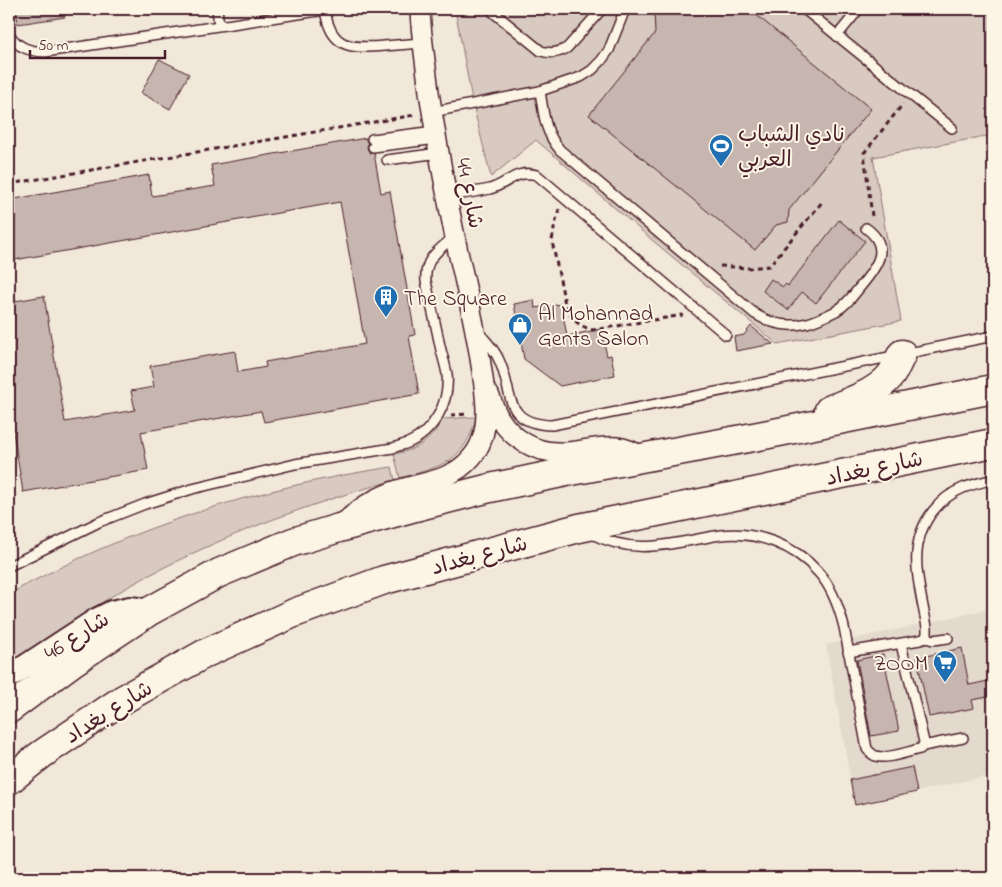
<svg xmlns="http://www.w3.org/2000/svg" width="1002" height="887" font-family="'Indie Flower','Playpen Sans Arabic',sans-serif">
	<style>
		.built { fill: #e4d9cd }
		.green { fill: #d8cac0; stroke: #917476 }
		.building { fill: #c7b6af; stroke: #4a1f2b }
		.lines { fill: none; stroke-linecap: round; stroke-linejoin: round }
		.service-casing { stroke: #4a1f2b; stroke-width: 12 }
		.minor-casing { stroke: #4a1f2b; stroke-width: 22 }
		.tertiary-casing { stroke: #4a1f2b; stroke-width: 26 }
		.primary-casing { stroke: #4a1f2b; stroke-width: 31 }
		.path { stroke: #4a1f2b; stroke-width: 3; stroke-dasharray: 5 4; stroke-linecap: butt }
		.service { stroke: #fcf5e5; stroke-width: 9 }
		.minor { stroke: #fcf5e5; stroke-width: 19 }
		.tertiary { stroke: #fcf5e5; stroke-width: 22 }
		.primary { stroke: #fcf5e5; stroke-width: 28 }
		.labels { text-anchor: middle; stroke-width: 4; stroke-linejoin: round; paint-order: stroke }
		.poi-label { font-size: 22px; fill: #4a1f2b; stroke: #fcf5e5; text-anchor: start }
		.street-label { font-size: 22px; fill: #4a1f2b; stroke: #fcf5e5 }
	</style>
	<rect width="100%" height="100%" fill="#f1e8da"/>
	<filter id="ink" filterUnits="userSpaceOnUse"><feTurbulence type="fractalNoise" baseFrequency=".02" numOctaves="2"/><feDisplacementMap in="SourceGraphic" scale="10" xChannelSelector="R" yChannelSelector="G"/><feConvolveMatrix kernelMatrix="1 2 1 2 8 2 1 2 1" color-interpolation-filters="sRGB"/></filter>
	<g filter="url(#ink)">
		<polygon class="built" points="993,608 993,775 855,805 826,645"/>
		<g class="green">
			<polygon points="455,9 993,9 993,135 873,157 901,321 777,344 652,240 536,140 491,177 473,105"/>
			<path d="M476 417C466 462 439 467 400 478L394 454C418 450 431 440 443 419Z"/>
			<path d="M392 467 395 480C297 507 202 543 114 595 78 617 45 643 9 664V594C128 528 257 487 392 467Z"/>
		</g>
		<g class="building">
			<polygon points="16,9 64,9 65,17 18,24"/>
			<polygon points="654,9 749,9 871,109 789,210 788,222 776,225 755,250 589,115 655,33"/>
			<polygon points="159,59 189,74 170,109 141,93"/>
			<polygon points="366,138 366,140 368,144 367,147 368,150 370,153 374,153 381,193 390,191 415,335 409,336 419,394 264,422 261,411 141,432 148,470 23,492 9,408 9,302 44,296 65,422 135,410 131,391 154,387 150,366 235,351 238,372 266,367 265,362 365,344 340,202 9,261 9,200 149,175 152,196 215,186 211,165"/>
			<polygon points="839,220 865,241 816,303 802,292 788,310 763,291 771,279 783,287 786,284 788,286"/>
			<polygon points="534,300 535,308 561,304 567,336 601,329 607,356 611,355 615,375 560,386 524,359 514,304"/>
			<polygon points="751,326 773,344 736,351 734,337 744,335"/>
			<polygon points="962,648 969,685 993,680 993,696 972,700 974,708 929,717 917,658"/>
			<polygon points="883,654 899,731 871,736 857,660"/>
			<polygon points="912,767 917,792 855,805 850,780"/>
		</g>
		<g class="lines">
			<g class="service-casing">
				<g id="service">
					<polyline points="217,9 219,25"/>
					<path d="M325 9C330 48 350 49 384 46 397 45 409 44 422 43"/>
					<polyline points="804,9 952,128"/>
					<path d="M493 12 541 51C551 54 558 53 567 48L602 9"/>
					<path d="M9 34C18 48 29 51 45 52L325 10"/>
					<polyline points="837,36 859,9"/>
					<path d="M540 91C544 115 544 131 560 150L755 314C771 324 788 328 807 323 815 321 828 315 836 311 846 305 853 296 860 287 877 267 892 247 866 228"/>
					<polyline points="432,112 540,91 581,77 592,70 601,61 609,50 625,9"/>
					<polyline points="372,139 435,131"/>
					<polyline points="373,147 437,139"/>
					<polyline points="387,160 439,153"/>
					<path d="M448 196C461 194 476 192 490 189 508 184 516 169 537 175L726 335"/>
					<path d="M480 334C487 342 495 350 499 360 514 392 502 424 552 425L993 336"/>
					<path d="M590 533C638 558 673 542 721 535 756 531 795 545 818 572 832 587 839 607 844 627L867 749C870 752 872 755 876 756 887 760 909 751 920 749L923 746 924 742 901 644"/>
					<path d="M9 566 99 522 145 504 192 489 295 464 393 448C398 446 403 445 408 443 434 432 450 402 447 374 445 363 441 352 439 341 435 321 430 301 426 281 424 258 439 250 455 236"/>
					<polyline points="926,638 933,640 948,638"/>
					<path d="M848 652 920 640 926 638 927 633V627C920 587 905 546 933 511 941 501 951 493 963 488 973 484 983 482 993 479"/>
					<polyline points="923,746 963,738"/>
				</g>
			</g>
			<g class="minor-casing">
				<g id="minor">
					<path d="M489 394C492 402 495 411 500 419 512 438 534 452 557 452 567 453 577 451 588 449 610 446 623 444 642 457"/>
					<path d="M342 525C355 511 371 500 389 493 417 482 450 483 471 458 482 446 486 429 486 412 486 392 482 372 479 352 473 319 466 285 458 252 447 199 437 145 429 92 426 64 421 37 420 9"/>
				</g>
			</g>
			<g class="tertiary-casing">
				<polyline id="tertiary" points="9,677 96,620 112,612 130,608 138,609 148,612"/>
			</g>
			<g class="primary-casing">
				<g id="primary">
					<path d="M829 410C850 401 876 394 891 375 895 369 898 361 902 354"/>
					<polyline points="9,709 74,661 148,612 219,573 293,542 339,528 415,507 490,488 566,472 764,435 993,389"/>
					<polyline points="9,780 42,754 122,700 206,653 294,613 384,580 579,528 993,443"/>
				</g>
			</g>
			<g class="path">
				<polyline points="9,184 415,115"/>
				<path d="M559 209 554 229 552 241 565 304C570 318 578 326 593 330L683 315"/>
				<polyline points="872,216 864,153 903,104"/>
				<polyline points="720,266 748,268 769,266 823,201"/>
				<polyline points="451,415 468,414"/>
			</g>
			<use href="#service" class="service"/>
			<use href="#minor" class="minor"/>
			<use href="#tertiary" class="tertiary"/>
			<use href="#primary" class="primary"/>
		</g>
	</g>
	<defs>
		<g id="stadium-pin" transform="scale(1.25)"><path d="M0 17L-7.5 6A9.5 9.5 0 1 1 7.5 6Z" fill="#1f6fb2" stroke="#fcf5e5"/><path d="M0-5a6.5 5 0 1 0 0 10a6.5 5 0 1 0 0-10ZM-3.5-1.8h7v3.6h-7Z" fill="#fff"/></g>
		<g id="building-pin" transform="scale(1.25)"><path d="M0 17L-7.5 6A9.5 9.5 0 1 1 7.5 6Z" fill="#1f6fb2" stroke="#fcf5e5"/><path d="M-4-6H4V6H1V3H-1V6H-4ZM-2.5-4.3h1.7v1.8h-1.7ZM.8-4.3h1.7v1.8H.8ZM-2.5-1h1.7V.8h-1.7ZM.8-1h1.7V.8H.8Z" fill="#fff"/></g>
		<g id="shop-pin" transform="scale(1.25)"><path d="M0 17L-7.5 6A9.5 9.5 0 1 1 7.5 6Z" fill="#1f6fb2" stroke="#fcf5e5"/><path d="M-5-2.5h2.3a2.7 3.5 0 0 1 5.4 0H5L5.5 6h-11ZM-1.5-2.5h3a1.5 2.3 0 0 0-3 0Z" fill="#fff"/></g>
		<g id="supermarket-pin" transform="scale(1.25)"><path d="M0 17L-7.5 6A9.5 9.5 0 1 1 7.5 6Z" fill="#1f6fb2" stroke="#fcf5e5"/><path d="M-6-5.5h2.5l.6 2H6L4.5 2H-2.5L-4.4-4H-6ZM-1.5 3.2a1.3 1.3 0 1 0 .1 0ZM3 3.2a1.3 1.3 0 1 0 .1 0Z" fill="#fff"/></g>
	</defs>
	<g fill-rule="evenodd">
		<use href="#stadium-pin" x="721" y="146"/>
		<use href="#building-pin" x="386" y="297"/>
		<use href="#shop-pin" x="520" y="325"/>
		<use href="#supermarket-pin" x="945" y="662"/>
	</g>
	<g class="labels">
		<g class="poi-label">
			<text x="738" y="141">نادي الشباب<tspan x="738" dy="25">العربي</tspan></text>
			<text x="404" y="305">The Square</text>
			<text x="538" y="320">Al Mohannad<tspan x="538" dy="25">Gents Salon</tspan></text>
			<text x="928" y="670" text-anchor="end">ZOOM</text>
		</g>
		<g class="street-label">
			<text transform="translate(471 193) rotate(79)" y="8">شارع 44</text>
			<text transform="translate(874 467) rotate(-12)" y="8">شارع بغداد</text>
			<text transform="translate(479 554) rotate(-15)" y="8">شارع بغداد</text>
			<text transform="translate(76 635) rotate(-32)" y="8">شارع 46</text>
			<text transform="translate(108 711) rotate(-32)" y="8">شارع بغداد</text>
		</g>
	</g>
	<rect width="1002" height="887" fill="none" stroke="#fcf5e5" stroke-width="30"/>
	<rect x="15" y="15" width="972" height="857" fill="none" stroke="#4a1f2b" stroke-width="2" filter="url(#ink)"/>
	<path d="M30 50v8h135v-8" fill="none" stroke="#4a1f2b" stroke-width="2.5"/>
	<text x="38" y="50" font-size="15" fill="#4a1f2b" stroke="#fcf5e5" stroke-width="4" paint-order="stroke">50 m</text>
</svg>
